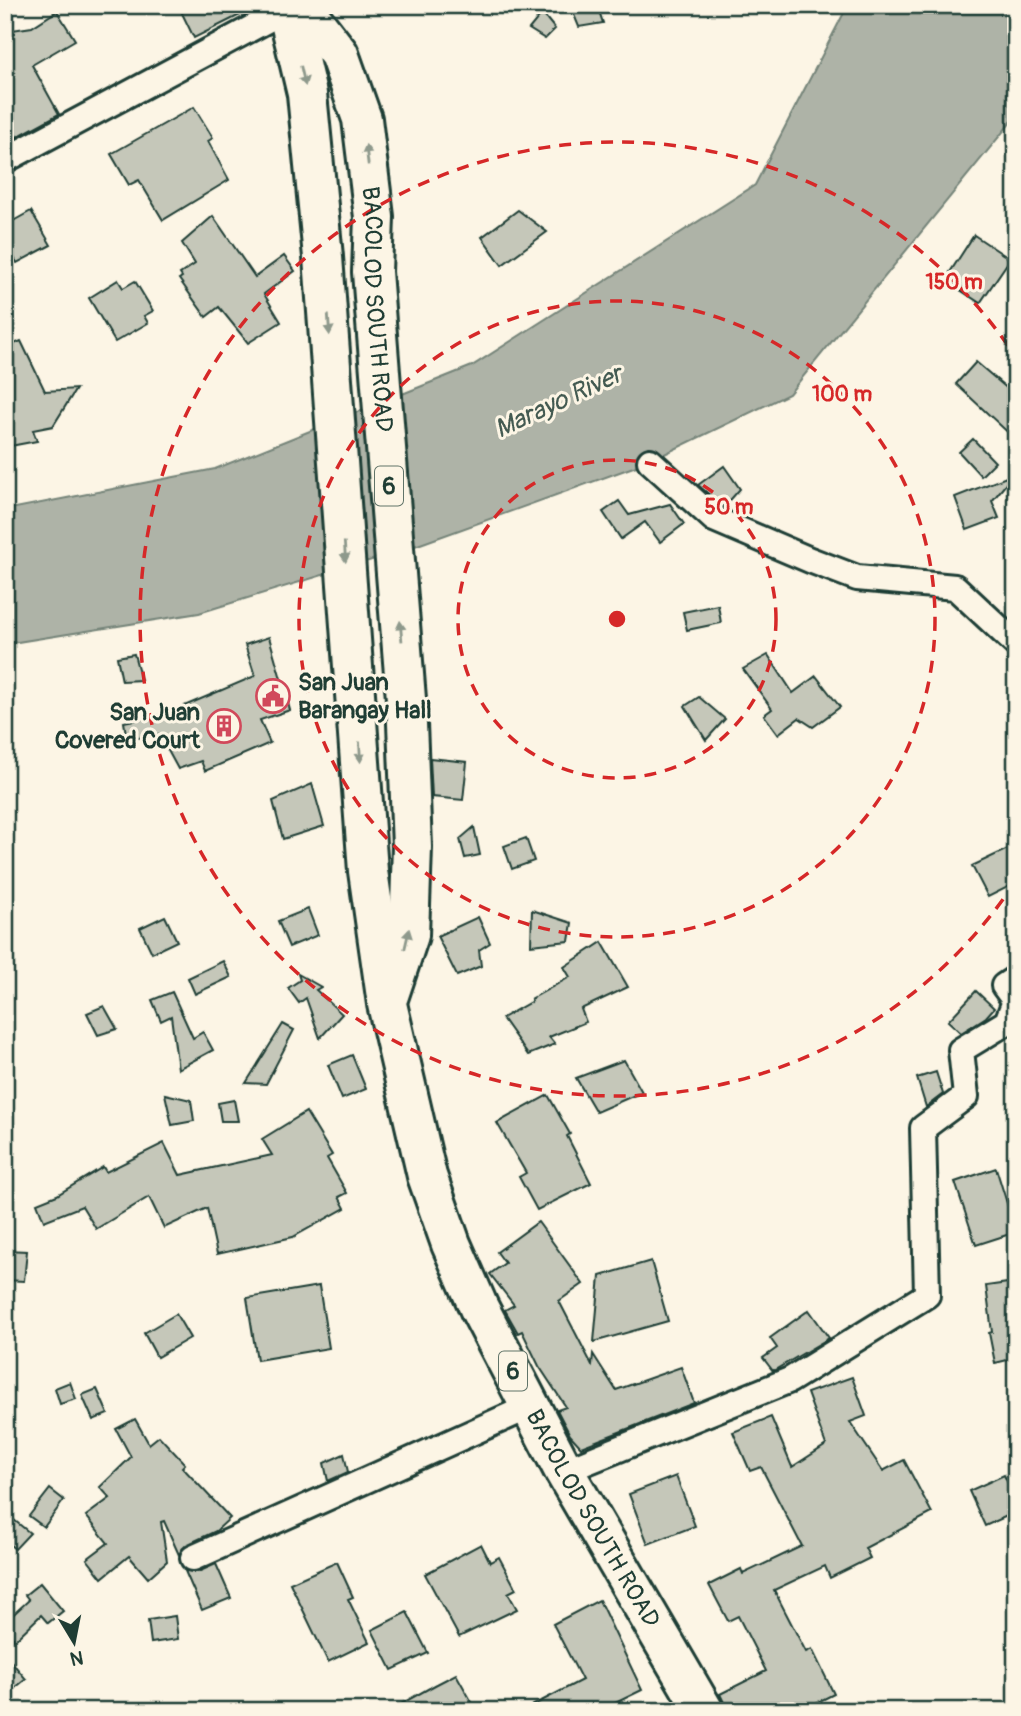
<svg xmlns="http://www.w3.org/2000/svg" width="1021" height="1716" font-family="Pangolin,sans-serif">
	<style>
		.water { fill: #aeb3a7; stroke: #758479; stroke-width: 2 }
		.building { fill: #c5c7b9; stroke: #1f3d34; stroke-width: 2 }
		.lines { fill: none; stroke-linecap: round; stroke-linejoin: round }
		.minor-casing { stroke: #1f3d34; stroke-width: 30 }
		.trunk-casing { stroke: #1f3d34; stroke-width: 44 }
		.minor { stroke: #fcf5e5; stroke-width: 24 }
		.trunk { stroke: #fcf5e5; stroke-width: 38 }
		.oneway { fill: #8e998c }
		.ring { fill: none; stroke: #d62828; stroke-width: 3.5; stroke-dasharray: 12 9 }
		.labels { text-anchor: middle; stroke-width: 6; stroke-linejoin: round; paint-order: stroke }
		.shield { fill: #fcf5e5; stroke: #617469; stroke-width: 2 }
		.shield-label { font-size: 23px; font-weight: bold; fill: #1f3d34 }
		.street-label { font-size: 24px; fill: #1f3d34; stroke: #fcf5e5 }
		.poi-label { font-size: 24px; font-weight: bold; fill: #1f3d34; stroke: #fcf5e5; text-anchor: start }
		.water-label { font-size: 26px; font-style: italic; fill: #435a51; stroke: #fcf5e5 }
		.centre { fill: #d62828; stroke: #fcf5e5; stroke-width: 3.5 }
		.ring-label { font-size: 21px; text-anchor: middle; font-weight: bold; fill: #d62828; stroke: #fcf5e5; stroke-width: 6; stroke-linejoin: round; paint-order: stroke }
	</style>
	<rect width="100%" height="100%" fill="#fcf5e5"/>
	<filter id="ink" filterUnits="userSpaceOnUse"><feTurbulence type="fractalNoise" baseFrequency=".0143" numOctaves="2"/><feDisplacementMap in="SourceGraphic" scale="14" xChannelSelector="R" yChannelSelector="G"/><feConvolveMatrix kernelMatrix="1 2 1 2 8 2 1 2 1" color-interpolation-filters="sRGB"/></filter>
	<g filter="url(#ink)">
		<polygon class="water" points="848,5 1016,5 1016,116 789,394 650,461 401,551 199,613 5,644 5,510 215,469 472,366 755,185"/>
		<g class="building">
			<polygon points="178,5 260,5 194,38"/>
			<polygon points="570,5 597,5 603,23 579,27"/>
			<polygon points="57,11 75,40 32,65 59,114 17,137 5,120 5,31 32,27"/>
			<polygon points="542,13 555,29 545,39 529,29"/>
			<polygon points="194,107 213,138 208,141 229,180 163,220 139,180 129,185 111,154"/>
			<polygon points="518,210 547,232 502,265 482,237"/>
			<polygon points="31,211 51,245 17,263 7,245 13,236 6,225"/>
			<polygon points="213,216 255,277 284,256 295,271 264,294 281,322 248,343 219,307 206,317 179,279 182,277 180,274 195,264 182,243"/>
			<polygon points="974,235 1010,259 980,303 945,280"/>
			<polygon points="118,280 123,288 135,281 153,311 144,316 148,323 115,342 89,298"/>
			<polygon points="21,341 45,391 76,389 53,426 33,430 37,441 5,447 5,348"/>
			<polygon points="976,362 1016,396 1016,440 956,384"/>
			<polygon points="973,439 995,462 981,476 959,452"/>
			<polygon points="724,466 740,489 724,507 698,485"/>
			<polygon points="1014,474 992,501 999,518 967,530 955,497"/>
			<polygon points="619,501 629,515 670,504 684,524 660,542 645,522 621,539 603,512"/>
			<polygon points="718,605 721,623 687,630 683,612"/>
			<polygon points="269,637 290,710 260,720 270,743 205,771 201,761 178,769 159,734 127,740 124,722 168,713 255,676 245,645"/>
			<polygon points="134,654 141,680 122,681 117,657"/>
			<polygon points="768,655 793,693 816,676 840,707 813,727 799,718 778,734 764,715 772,709 743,669"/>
			<polygon points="699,697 725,719 706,740 685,706"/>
			<polygon points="430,758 467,762 463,800 432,797"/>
			<polygon points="312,784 324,826 283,839 273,801"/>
			<polygon points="474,827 480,855 465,858 460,839"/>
			<polygon points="526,838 534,861 512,869 504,846"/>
			<polygon points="1016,845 1016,883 988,897 972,866"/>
			<polygon points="308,909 318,935 289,947 278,921"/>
			<polygon points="532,910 572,923 569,941 531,945"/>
			<polygon points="165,916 177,941 152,953 140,928"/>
			<polygon points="478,917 490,943 479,950 481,966 457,976 437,936"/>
			<polygon points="602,942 628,987 581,1009 586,1022 549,1037 555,1044 528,1055 502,1018 532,1001 531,999 570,977 564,967"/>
			<polygon points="223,961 231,977 195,994 188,978"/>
			<polygon points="298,974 321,987 316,990 342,1014 320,1038 306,998 299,1003 288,988 300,980"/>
			<polygon points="976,991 994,1008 986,1017 961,1033 948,1021"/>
			<polygon points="172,992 193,1038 203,1032 213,1050 178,1069 171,1016 161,1021 152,1000"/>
			<polygon points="104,1006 117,1029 98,1035 87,1013"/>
			<polygon points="283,1024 294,1030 266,1084 246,1083"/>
			<polygon points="352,1055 366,1089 342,1099 328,1065"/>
			<polygon points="624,1060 642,1092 596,1112 576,1078"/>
			<polygon points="936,1072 943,1094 926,1107 917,1078"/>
			<polygon points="165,1094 191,1100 194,1121 172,1125"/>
			<polygon points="548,1095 570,1134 567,1136 591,1183 537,1210 519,1177 526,1173 497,1123"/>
			<polygon points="234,1100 238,1121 221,1121 218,1103"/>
			<polygon points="306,1112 332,1155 327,1158 347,1193 339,1197 345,1208 293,1237 217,1254 207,1208 164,1228 149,1197 96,1229 82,1206 44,1221 37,1203 57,1195 103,1167 106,1172 164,1143 180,1175 272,1155 262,1139"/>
			<polygon points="996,1168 1016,1232 976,1245 955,1182"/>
			<polygon points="538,1222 583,1284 559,1301 592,1365 593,1354 616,1390 681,1367 694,1403 581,1447 570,1435 557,1410 566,1407 539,1366 522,1331 518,1333 505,1310 514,1305 490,1274 505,1263 497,1252"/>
			<polygon points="5,1250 27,1251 24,1281 5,1280"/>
			<polygon points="651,1261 668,1321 594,1342 600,1276"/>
			<polygon points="1008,1283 1014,1328 1016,1327 1016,1358 995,1363 989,1333 992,1332 986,1286"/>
			<polygon points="319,1286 329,1348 257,1360 247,1298"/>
			<polygon points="809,1310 829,1338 773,1371 763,1358 777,1348 770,1338"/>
			<polygon points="176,1314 190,1338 157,1357 144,1333"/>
			<polygon points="852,1377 866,1416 850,1422 883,1471 904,1460 932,1513 865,1548 870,1558 830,1578 825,1566 774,1590 806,1652 812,1649 834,1694 800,1711 728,1711 720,1694 766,1671 738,1616 728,1621 709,1585 741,1569 743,1574 802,1546 761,1467 750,1471 733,1432 771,1417 792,1467 826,1445 807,1393"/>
			<polygon points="70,1382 76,1399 60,1404 55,1388"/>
			<polygon points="97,1389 108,1414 93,1420 82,1395"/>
			<polygon points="135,1419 149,1444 159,1436 185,1464 182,1467 230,1518 216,1531 186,1545 179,1555 164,1521 161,1522 167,1561 148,1578 129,1556 102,1578 87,1559 108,1543 86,1516 110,1498 100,1487 131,1457 116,1429"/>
			<polygon points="344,1454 348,1472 328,1481 324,1463"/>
			<polygon points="1004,1475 1016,1500 1016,1512 985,1526 969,1491"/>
			<polygon points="676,1476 695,1526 648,1544 629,1494"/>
			<polygon points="50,1489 64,1500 44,1527 29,1516"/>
			<polygon points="14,1520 30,1533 15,1549 5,1541 5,1530"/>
			<polygon points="481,1544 490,1562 499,1557 516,1589 508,1593 517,1609 459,1637 425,1574"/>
			<polygon points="337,1562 353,1597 348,1599 369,1642 328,1662 290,1583"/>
			<polygon points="216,1564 231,1598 202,1610 185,1571 198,1572"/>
			<polygon points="40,1583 63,1611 48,1623 41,1615 15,1640 5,1629 5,1622 29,1600 25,1595"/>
			<polygon points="599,1600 642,1690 599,1711 522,1711 582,1680 553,1624"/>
			<polygon points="407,1612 428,1653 392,1670 372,1630"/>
			<polygon points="175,1616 178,1639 151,1643 148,1620"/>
			<polygon points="5,1654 26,1679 5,1696"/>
			<polygon points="456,1674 477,1711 388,1711 435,1685"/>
		</g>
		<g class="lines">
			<g class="minor-casing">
				<g id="minor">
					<polyline points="5,160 295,5"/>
					<polyline points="650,461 714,519 810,560 857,578 955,587 1016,644"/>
					<polyline points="564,1471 790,1380 927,1295 923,1128 966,1096 961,1050 1007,1022 1015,1001 1004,986 1016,978"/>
					<polyline points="193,1558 531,1406"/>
				</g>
			</g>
			<g class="trunk-casing">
				<g id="trunk">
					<path id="s1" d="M286 5 307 94 323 257 368 871 387 1004 427 1176 451 1244 479 1308 564 1471 704 1711"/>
					<path id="s2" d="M301 5 339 54 362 119 374 217 372 272 406 699 412 847 409 935 389 995"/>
				</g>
			</g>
			<use href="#minor" class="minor"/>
			<use href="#trunk" class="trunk"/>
		</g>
		<defs><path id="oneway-solid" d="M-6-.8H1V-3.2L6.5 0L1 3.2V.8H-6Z" transform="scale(1.75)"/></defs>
		<g class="oneway">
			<use href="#oneway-solid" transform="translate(303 76) rotate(77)"/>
			<use href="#oneway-solid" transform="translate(367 155) rotate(-97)"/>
			<use href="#oneway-solid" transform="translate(329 325) rotate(86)"/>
			<use href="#oneway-solid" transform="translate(345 552) rotate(86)"/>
			<use href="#oneway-solid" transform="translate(401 631) rotate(-95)"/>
			<use href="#oneway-solid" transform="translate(360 752) rotate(87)"/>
			<use href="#oneway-solid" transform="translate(407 939) rotate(-77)"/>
		</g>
	</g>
	<g class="ring">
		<circle cx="617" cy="619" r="159"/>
		<circle cx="617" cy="619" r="318"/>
		<path d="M1015 882A477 477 0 1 1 1015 356"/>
	</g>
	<defs>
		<g id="civic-ring" transform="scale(1.75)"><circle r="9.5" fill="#fcf5e5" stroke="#d1495b" stroke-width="1.5"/><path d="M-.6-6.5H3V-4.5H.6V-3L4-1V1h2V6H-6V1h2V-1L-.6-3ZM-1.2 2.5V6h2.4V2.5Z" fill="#d1495b"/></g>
		<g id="building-ring" transform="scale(1.75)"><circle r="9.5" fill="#fcf5e5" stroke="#d1495b" stroke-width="1.5"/><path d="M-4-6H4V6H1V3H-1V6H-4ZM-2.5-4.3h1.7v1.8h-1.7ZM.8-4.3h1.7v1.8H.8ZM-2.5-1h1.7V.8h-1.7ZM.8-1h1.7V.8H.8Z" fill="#d1495b"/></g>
	</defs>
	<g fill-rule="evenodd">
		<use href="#civic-ring" x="273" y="696"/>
		<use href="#building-ring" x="224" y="726"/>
	</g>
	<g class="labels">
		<g class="shield">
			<rect x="375" y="466.5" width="28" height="39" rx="5"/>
			<rect x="499" y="1351.5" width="28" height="39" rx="5"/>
		</g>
		<g class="shield-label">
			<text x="389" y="494">6</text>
			<text x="513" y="1379">6</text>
		</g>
		<g class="street-label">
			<text dy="8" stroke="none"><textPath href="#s2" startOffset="322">BACOLOD SOUTH ROAD</textPath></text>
			<text dy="8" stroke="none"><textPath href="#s1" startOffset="1563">BACOLOD SOUTH ROAD</textPath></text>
		</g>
		<g class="poi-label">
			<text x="298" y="690">San Juan<tspan x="298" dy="28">Barangay Hall</tspan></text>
			<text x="200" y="720" text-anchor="end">San Juan<tspan x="200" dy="28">Covered Court</tspan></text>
		</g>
		<g class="water-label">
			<text transform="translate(558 401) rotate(-25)" y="9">Marayo River</text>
		</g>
	</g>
	<circle cx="617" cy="619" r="10" class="centre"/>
	<g class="ring-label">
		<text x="954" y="289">150 m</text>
		<text x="842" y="401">100 m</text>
		<text x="729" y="514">50 m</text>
	</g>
	<rect width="1021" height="1716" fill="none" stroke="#fcf5e5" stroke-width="28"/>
	<rect x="14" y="14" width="993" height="1688" fill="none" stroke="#1f3d34" stroke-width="2.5" filter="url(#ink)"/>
	<g transform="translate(74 1642) rotate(170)" stroke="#fcf5e5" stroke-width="5" paint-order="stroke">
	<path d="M0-5L12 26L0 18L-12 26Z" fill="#1f3d34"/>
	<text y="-10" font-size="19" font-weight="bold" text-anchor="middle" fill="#1f3d34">N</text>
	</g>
</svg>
